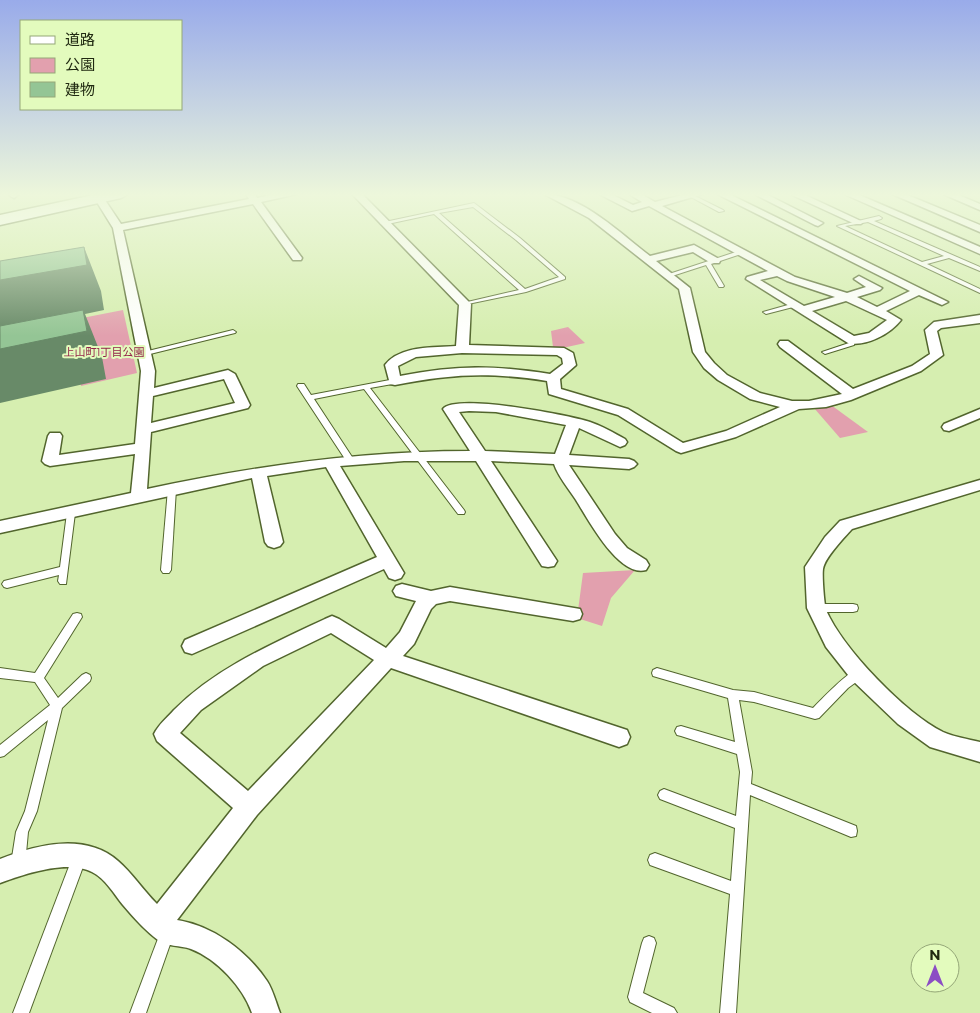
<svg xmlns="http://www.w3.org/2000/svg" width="980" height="1013" font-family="Montserrat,'Noto Sans JP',sans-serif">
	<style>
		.green { fill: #e2a0ae }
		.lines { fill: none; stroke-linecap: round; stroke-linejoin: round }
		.service-casing { stroke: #52652d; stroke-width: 2 }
		.minor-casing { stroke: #52652d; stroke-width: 3 }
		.primary-casing { stroke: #52652d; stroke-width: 3 }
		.service { fill: #fff; fill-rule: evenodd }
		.minor { fill: #fff; fill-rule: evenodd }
		.primary { fill: #fff; fill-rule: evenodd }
		.shaded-wall { fill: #688a68 }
		.building { fill: #94c595; stroke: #688a68 }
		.labels { text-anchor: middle; stroke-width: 4; stroke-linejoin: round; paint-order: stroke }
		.far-park-label { font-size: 11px; fill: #922248; stroke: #e3fbbd }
	</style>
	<rect width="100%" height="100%" fill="#d6eeb0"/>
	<g class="green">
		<polygon points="123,310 137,373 81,386 72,320"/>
		<polygon points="568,327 585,343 567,347 553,347 551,331"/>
		<polygon points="831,405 868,432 840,438 814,408"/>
		<polygon points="635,570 611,598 602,626 577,618 583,573"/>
	</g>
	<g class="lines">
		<g class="service-casing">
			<g id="service">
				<polygon points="693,195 723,210 724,211 719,212 691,197 691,196"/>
				<path d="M474 203 520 238 565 277V279L526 292 463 305V303L519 290 434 214 383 225 380 223ZM473 207 516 240 559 277 525 289 439 213Z"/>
				<path d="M879 216 882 218 881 219 874 221 980 267V271L949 258 927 264 980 289V293L837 226ZM868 222 944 256 922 262 845 226Z"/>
				<polygon points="742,250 744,251 744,253 711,264 724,286 723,287 719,287 706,265 669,277 666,275"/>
				<polygon points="795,303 798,305 797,306 766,314 763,312"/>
				<polygon points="233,330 236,332 235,333 146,355 143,353 144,352"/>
				<polygon points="852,338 855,340 854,345 825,354 822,352 849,343 849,340"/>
				<polygon points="395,379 399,381 398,383 370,388 464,510 465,512 464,514 458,514 364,389 314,399 354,460 350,463 347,462 297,386 298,384 304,384 311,395"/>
				<polygon points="172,486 176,489 171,570 169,573 163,573 161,570 168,489"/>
				<polygon points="71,510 75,513 66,584 60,584 58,581 59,575 7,588 4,587 2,584 4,581 60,567 67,513"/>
				<polygon points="816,604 853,604 857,605 858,608 857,611 853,612 816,612 812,611 811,608 812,605"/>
				<polygon points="77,613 81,614 82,617 44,678 58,698 82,675 86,673 90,675 91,678 90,681 62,708 37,811 28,832 25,864 23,869 18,871 13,869 11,864 16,832 25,811 48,720 4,756 0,757 0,745 50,705 35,682 0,678 0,668 35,673 73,614"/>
				<path d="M657 668 733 690 754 692 813 708C820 701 850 669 859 669 860 669 862 670 863 671L864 674 863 677 848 688 819 718 815 719 754 702 739 700 752 772 751 784 856 826 857 831 856 836 851 837 750 795 736 1013H720L730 894 650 865 648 860 650 855 655 853 731 881 735 828 660 799 658 795 660 791 664 789 736 816 740 772 737 754 681 736 677 735 675 731 677 727 681 726 735 742 728 698 653 676 652 673 653 670Z"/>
				<polygon points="80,849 85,851 87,856 29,1013 13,1013 73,856 75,851"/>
				<polygon points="167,926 172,928 174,933 146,1013 130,1013 162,928"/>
				<polygon points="649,936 654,938 656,943 643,993 674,1008 677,1013 652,1013 630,1002 628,997 642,943 644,938"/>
			</g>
		</g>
		<g class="minor-casing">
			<g id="minor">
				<polygon points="19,194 14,198 9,195 10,194"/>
				<path d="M246 194H255L257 198 275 194H297L261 202 302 258 301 260H293L253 204 123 230 155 371 154 388 228 370 235 374 250 405 248 408 151 432 147 489C254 466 360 451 470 451L443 409C455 393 570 415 590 422 602 426 614 433 625 439L627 442 625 445 620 447 579 428 569 455 629 459 634 461 637 464 634 467 629 469 569 465 615 534 627 548 646 560 649 565 646 570C619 578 588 519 576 500 568 488 558 476 554 464L491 461 557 561 554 566 548 567 542 566 476 461H404L340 466 404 573 401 578 395 580 389 578 384 569 192 654 185 652 182 646 185 640 377 557 326 467 267 476 283 542 280 546 274 548 268 546 265 542 252 478 0 533V521L131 493 135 454 50 466 45 464 42 461 48 436 50 433H60L62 436 59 455 135 444 141 371 113 228 95 199 97 197H103L121 224 249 199ZM224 379 235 403 151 423 153 396ZM469 411 496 412 566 425 555 454 485 451 459 412Z"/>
				<path d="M352 194H362L469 302 471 304 469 345 564 348 573 353 576 365 560 379 561 389 628 409 683 443 726 431 780 407 750 399 718 380 704 368 693 352 679 289 589 218 544 194C581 194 622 235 650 256L694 245 719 259 720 261 719 263H711L693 252 656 261 690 288 705 352 714 363 727 375 760 393 792 401H809L842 394 780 347 778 344 780 341H788L853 389 912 366 930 354 925 330 934 322 980 315V323L941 328 937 331 943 355 921 371 851 400 826 407 799 409 736 437 681 453 676 451 618 415 549 394 547 381C489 372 452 374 395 385L390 384 385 365C400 345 434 348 456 346L459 305ZM462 353 557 355 562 358 563 364 550 374C493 365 457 365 400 376L398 366 416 357Z"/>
				<path d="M599 194H611L633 205 642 202 629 194H641L655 202 686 194H703L662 206 795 277 847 293 866 287 854 279 859 276 882 288 880 290 857 297 877 307 910 291 717 194H729L948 302 942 305 919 295 886 311 901 320C890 334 866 347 848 343L746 279 747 277 768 271 649 206 632 211ZM777 276 787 281 835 297 804 306 760 280ZM846 301 887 320 869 333 854 336 812 311Z"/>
				<polygon points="754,194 766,194 823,223 818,226 815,225"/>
				<polygon points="790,194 803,194 863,222 861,224 855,224"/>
				<polygon points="844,194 857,194 980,247 980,254"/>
				<polygon points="892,194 905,194 980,225 980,232"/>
				<polygon points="943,194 956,194 980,204 980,210"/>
				<polygon points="980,409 980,418 949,431 944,430 942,427 944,424"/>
				<path d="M980 480V490L852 529C844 538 825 557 823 569 822 576 824 603 826 610 843 649 905 713 943 732 954 737 968 739 980 742V762L930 747 898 724 852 680 826 647 807 608 805 567 825 537 840 521Z"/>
				<path d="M402 584 431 591 450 587 580 609 582 614 580 619 573 621 450 601 436 604 431 609 414 644 403 656 627 730 630 737 627 744 619 747 391 668 257 815 177 920C213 926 246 950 267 981 273 990 276 1003 280 1013H252C243 987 217 959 191 949 180 945 167 947 158 940 146 931 133 917 123 905 114 894 105 878 92 872 68 859 24 874 0 883V859C36 845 85 832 118 861 132 873 143 890 157 904L233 808 157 741 154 734C159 724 167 718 174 710 216 668 272 644 325 619L332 616 339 619 386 648 400 632 416 601 396 596 393 591 396 586ZM331 633 374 660 248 791 180 733 201 710 263 666Z"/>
			</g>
		</g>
		<g class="primary-casing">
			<polygon id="primary" points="98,194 128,194 121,198 0,225 0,215"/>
		</g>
		<use href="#service" class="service"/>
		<use href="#minor" class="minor"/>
		<use href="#primary" class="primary"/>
	</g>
	<polygon class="shaded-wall" points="84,247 101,291 104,310 85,314 102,357 106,379 0,403 0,280"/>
	<g class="building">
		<polygon points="84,247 87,265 0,280 0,261"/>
		<polygon points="83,310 87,331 0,349 0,326"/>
	</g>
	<linearGradient id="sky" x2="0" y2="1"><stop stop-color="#99abea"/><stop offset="0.58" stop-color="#edf7db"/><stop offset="1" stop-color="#edf7db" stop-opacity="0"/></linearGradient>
	<rect width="980" height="336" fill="url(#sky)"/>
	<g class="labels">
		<g class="far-park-label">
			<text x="104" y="356">上山町1丁目公園</text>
		</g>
	</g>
	<rect x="20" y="20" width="162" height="90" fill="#e3fbbd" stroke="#95a778"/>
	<rect x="30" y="36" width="25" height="8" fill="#ffffff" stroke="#95a778"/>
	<text x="65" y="45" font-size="15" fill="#202911">道路</text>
	<rect x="30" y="58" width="25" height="15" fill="#e2a0ae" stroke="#95a778"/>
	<text x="65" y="70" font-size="15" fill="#202911">公園</text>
	<rect x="30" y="82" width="25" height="15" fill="#94c595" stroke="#95a778"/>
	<text x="65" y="95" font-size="15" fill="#202911">建物</text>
	<g transform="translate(935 968)"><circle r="24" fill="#e3fbbd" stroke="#95a778"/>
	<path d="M0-4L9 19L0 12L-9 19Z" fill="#8c4ec4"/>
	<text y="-8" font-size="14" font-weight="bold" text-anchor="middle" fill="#202911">N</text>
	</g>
</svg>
